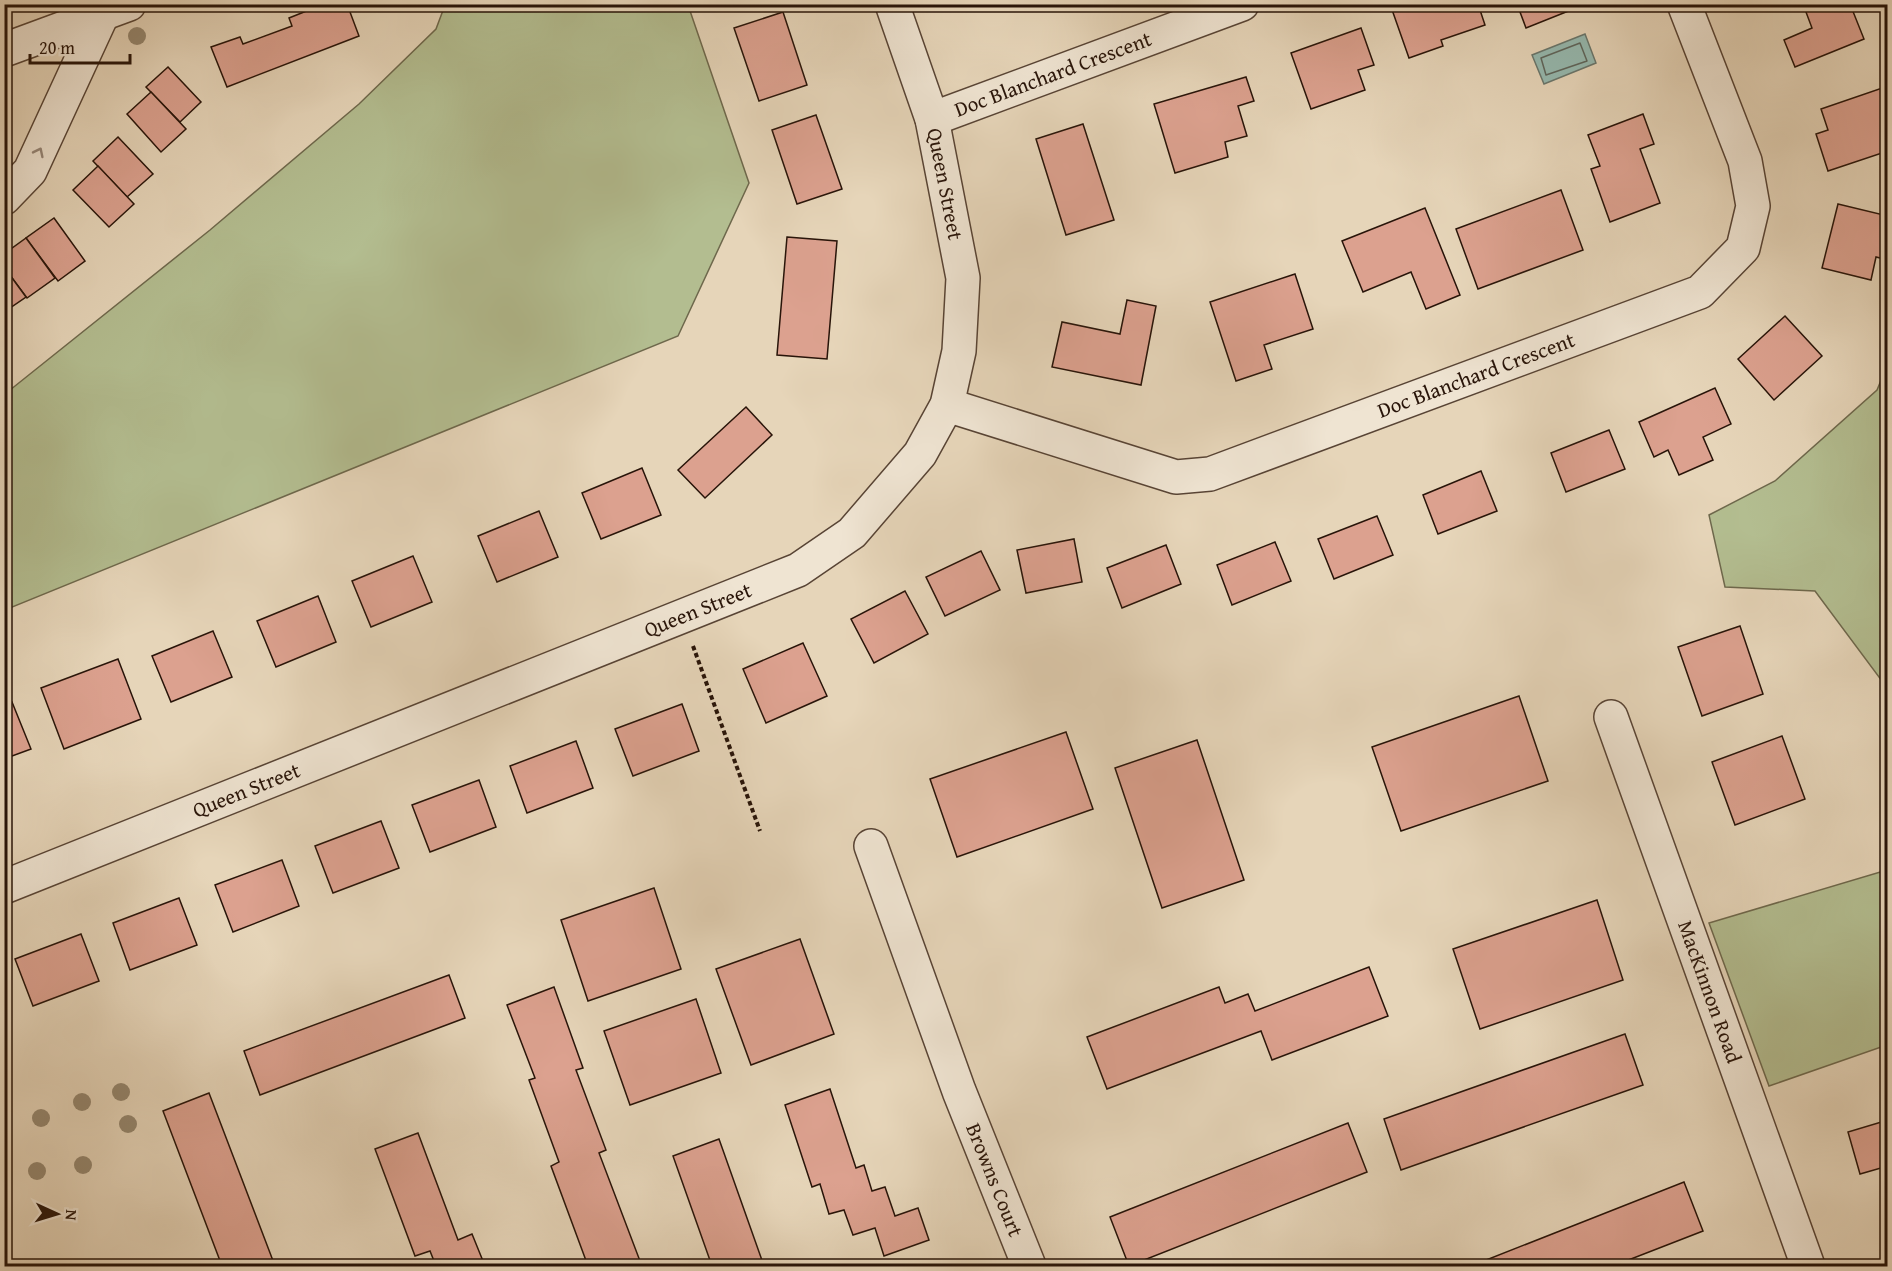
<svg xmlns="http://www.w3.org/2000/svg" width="1892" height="1271" font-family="'Gentium Book Plus',serif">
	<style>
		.green { fill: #b3bd90; stroke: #6e684c; stroke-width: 1.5 }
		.water { fill: #96b9af; stroke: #6a776d; stroke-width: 1.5 }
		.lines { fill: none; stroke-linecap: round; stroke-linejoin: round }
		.shore { stroke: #5f665c; stroke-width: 1.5 }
		.building { fill: #dca18f; stroke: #281409; stroke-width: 1.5 }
		.minor-casing { stroke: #584435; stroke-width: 36 }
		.path { stroke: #281409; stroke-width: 4; stroke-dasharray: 4.5 3; stroke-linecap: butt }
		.minor { stroke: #efe4d2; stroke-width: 33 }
		.tree { fill: #95876f }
		.oneway { stroke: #958678 }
		.labels { text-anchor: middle; stroke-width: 5; stroke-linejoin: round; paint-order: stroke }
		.street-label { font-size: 21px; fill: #281409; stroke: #efe4d2 }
	</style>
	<rect width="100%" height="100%" fill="#e6d5b9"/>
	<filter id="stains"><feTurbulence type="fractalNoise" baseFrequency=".00333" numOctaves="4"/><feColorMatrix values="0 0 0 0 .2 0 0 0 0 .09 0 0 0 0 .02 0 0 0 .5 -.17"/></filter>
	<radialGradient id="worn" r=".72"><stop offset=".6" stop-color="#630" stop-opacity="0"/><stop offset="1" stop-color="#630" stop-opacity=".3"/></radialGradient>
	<g class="green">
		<polygon points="445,5 688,5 749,183 678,336 5,610 5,394 210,230 359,104 436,29"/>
		<polygon points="1887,366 1887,692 1885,685 1815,591 1725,587 1709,515 1775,481 1877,390"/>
		<polygon points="1887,870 1887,1045 1769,1086 1709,923"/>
	</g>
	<polygon class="water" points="1585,34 1596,63 1544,84 1532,55"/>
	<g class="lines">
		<polygon class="shore" points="1580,43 1587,61 1546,75 1541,58"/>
	</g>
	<g class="building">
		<polygon points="324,4 347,4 359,36 227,87 211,47 240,37 243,44 292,26 289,18"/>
		<polygon points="1390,4 1478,4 1485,25 1441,40 1443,46 1409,58"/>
		<polygon points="1517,4 1586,4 1526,28"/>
		<polygon points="1803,4 1850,4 1864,39 1795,67 1784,40 1812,28"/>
		<polygon points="783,12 807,85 759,101 734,28"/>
		<polygon points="1361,28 1374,65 1358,70 1365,90 1311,109 1291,53"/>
		<polygon points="168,67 201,102 180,122 146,87"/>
		<polygon points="1246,77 1254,101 1238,106 1247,136 1225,142 1228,157 1175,173 1154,104"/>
		<polygon points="1888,86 1888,151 1828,171 1816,134 1828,130 1821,109"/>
		<polygon points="151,92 186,129 161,152 127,114"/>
		<polygon points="1643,114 1654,144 1640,149 1660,203 1610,222 1591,169 1600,166 1588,135"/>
		<polygon points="816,115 842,189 797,204 772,130"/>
		<polygon points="1083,124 1114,220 1066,235 1036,139"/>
		<polygon points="118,137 153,174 127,197 93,161"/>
		<polygon points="98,166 134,204 109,227 73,190"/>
		<polygon points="1561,190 1583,250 1478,289 1456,229"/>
		<polygon points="1838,204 1888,216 1888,260 1876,257 1871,280 1822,268"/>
		<polygon points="1425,208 1460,295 1426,309 1411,272 1363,292 1342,241"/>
		<polygon points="54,218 85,261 58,281 26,238"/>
		<polygon points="787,237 837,241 827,359 777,355"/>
		<polygon points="26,238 55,278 27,298 4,267 4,254"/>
		<polygon points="4,267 26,297 4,312"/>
		<polygon points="1295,274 1313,329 1264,345 1272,369 1236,381 1210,302"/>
		<polygon points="1127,300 1156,306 1141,385 1052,367 1062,322 1120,334"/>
		<polygon points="1785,316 1822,356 1774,400 1738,359"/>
		<polygon points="1715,388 1731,424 1703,437 1713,460 1679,475 1668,450 1654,457 1639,422"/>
		<polygon points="746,407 772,435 705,498 678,470"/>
		<polygon points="1609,430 1625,469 1566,492 1551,453"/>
		<polygon points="642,468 661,515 601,539 582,493"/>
		<polygon points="1481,471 1497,511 1438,534 1423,495"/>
		<polygon points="539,511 558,557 497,582 478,536"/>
		<polygon points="1377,516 1393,555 1334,579 1318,539"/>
		<polygon points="1074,539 1082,582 1026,593 1017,550"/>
		<polygon points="1275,542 1291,581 1232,605 1217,565"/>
		<polygon points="1166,545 1181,584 1122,608 1107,568"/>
		<polygon points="981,551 1000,590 945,616 926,577"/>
		<polygon points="413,556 432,602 371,627 352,581"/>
		<polygon points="905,591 928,634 874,663 851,619"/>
		<polygon points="318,596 336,642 276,667 257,621"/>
		<polygon points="1740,626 1763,694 1702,716 1678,647"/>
		<polygon points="213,631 232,677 171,702 152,656"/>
		<polygon points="803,643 827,696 766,723 743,669"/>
		<polygon points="118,659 141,719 64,749 41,688"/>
		<polygon points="1519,696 1548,781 1401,831 1372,747"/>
		<polygon points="12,702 31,749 4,759 4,706"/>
		<polygon points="682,704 699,751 633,776 615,729"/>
		<polygon points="1066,732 1093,809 957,857 930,779"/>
		<polygon points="1782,736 1805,799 1735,825 1712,762"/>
		<polygon points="1197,740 1244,880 1162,908 1115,768"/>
		<polygon points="576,741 593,788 527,813 510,766"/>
		<polygon points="479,780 496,827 430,852 412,805"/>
		<polygon points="381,821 399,868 333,893 315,846"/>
		<polygon points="282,860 299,906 233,932 215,885"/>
		<polygon points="654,888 681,969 588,1001 561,920"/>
		<polygon points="179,898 197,945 130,970 113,923"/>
		<polygon points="1597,900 1623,980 1480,1029 1453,949"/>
		<polygon points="81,934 99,981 33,1006 15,959"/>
		<polygon points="800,939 834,1034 751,1065 716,969"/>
		<polygon points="1369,967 1388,1016 1272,1060 1261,1031 1107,1089 1087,1037 1219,987 1225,1003 1248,994 1255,1011"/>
		<polygon points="449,975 465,1018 260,1095 244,1051"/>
		<polygon points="554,987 583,1068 576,1070 606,1150 599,1153 640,1261 626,1266 588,1266 551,1166 559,1162 529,1080 535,1078 507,1005"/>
		<polygon points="696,999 721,1073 630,1105 604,1031"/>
		<polygon points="1625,1034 1643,1085 1401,1170 1384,1119"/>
		<polygon points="830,1089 856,1168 864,1165 872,1191 885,1187 895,1216 918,1208 929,1240 884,1256 875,1228 853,1235 844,1210 829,1214 820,1184 812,1187 785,1105"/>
		<polygon points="209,1093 275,1266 222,1266 163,1111"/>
		<polygon points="1888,1120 1888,1166 1860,1174 1848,1132"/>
		<polygon points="1348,1123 1367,1172 1129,1266 1110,1217"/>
		<polygon points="418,1133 458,1240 472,1234 485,1266 436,1266 430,1251 415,1256 375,1149"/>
		<polygon points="719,1139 764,1266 712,1266 673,1156"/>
		<polygon points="1684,1182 1703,1231 1613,1266 1471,1266"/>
	</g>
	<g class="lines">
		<g class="minor-casing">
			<g id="minor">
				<polyline points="4,50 129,4"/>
				<path id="s1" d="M932 119 1242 4"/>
				<polyline points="4,198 30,171 102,15"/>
				<path id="s2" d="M947 405 1176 477 1210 474 1700 292 1743 248 1753 206 1745 161 1684 4"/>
				<path id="s3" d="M1611 717 1808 1266"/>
				<path id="s4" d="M871 846 959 1091 1029 1266"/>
				<path id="s5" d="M4 887 798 570 852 533 920 454 947 405 959 351 963 278 932 119 892 4"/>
			</g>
		</g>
		<polyline class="path" points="693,646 760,831"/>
		<use href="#minor" class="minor"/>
	</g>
	<g class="tree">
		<circle cx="137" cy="36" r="9"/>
		<circle cx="121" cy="1092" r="9"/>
		<circle cx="82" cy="1102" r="9"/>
		<circle cx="41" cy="1118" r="9"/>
		<circle cx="128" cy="1124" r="9"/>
		<circle cx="83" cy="1165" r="9"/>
		<circle cx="37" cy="1171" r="9"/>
	</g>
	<defs><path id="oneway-chevron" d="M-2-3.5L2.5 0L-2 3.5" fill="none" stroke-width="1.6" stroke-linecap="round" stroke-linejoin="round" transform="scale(1.5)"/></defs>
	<use class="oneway" href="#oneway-chevron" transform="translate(39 152) rotate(-64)"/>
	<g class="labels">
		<g class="street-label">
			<text dy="7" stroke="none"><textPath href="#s1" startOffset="129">Doc Blanchard Crescent</textPath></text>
			<text transform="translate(945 184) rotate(79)" y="7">Queen Street</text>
			<text dy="7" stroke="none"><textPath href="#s2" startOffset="558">Doc Blanchard Crescent</textPath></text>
			<text dy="7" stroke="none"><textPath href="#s5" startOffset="747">Queen Street</textPath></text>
			<text dy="7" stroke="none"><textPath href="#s5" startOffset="261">Queen Street</textPath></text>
			<text dy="7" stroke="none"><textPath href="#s3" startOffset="292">MacKinnon Road</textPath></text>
			<text dy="7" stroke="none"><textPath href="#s4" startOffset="356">Browns Court</textPath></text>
		</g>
	</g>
	<rect width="1892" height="1271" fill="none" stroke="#e6d5b9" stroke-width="24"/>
	<rect x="6" y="6" width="1880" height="1259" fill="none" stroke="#281409" stroke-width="3"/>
	<rect x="12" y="12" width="1868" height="1247" fill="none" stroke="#281409" stroke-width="1.5"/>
	<g transform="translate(57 1214) rotate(94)" stroke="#efe4d2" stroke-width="4.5" paint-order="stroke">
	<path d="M0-4.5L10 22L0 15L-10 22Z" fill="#281409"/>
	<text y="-9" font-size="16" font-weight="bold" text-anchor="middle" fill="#281409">N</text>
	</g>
	<path d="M30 54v9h100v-9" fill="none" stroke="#281409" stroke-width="3"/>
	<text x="39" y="54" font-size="18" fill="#281409" stroke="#efe4d2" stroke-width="4.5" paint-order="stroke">20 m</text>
	<rect width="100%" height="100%" filter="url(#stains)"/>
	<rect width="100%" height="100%" fill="url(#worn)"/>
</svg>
